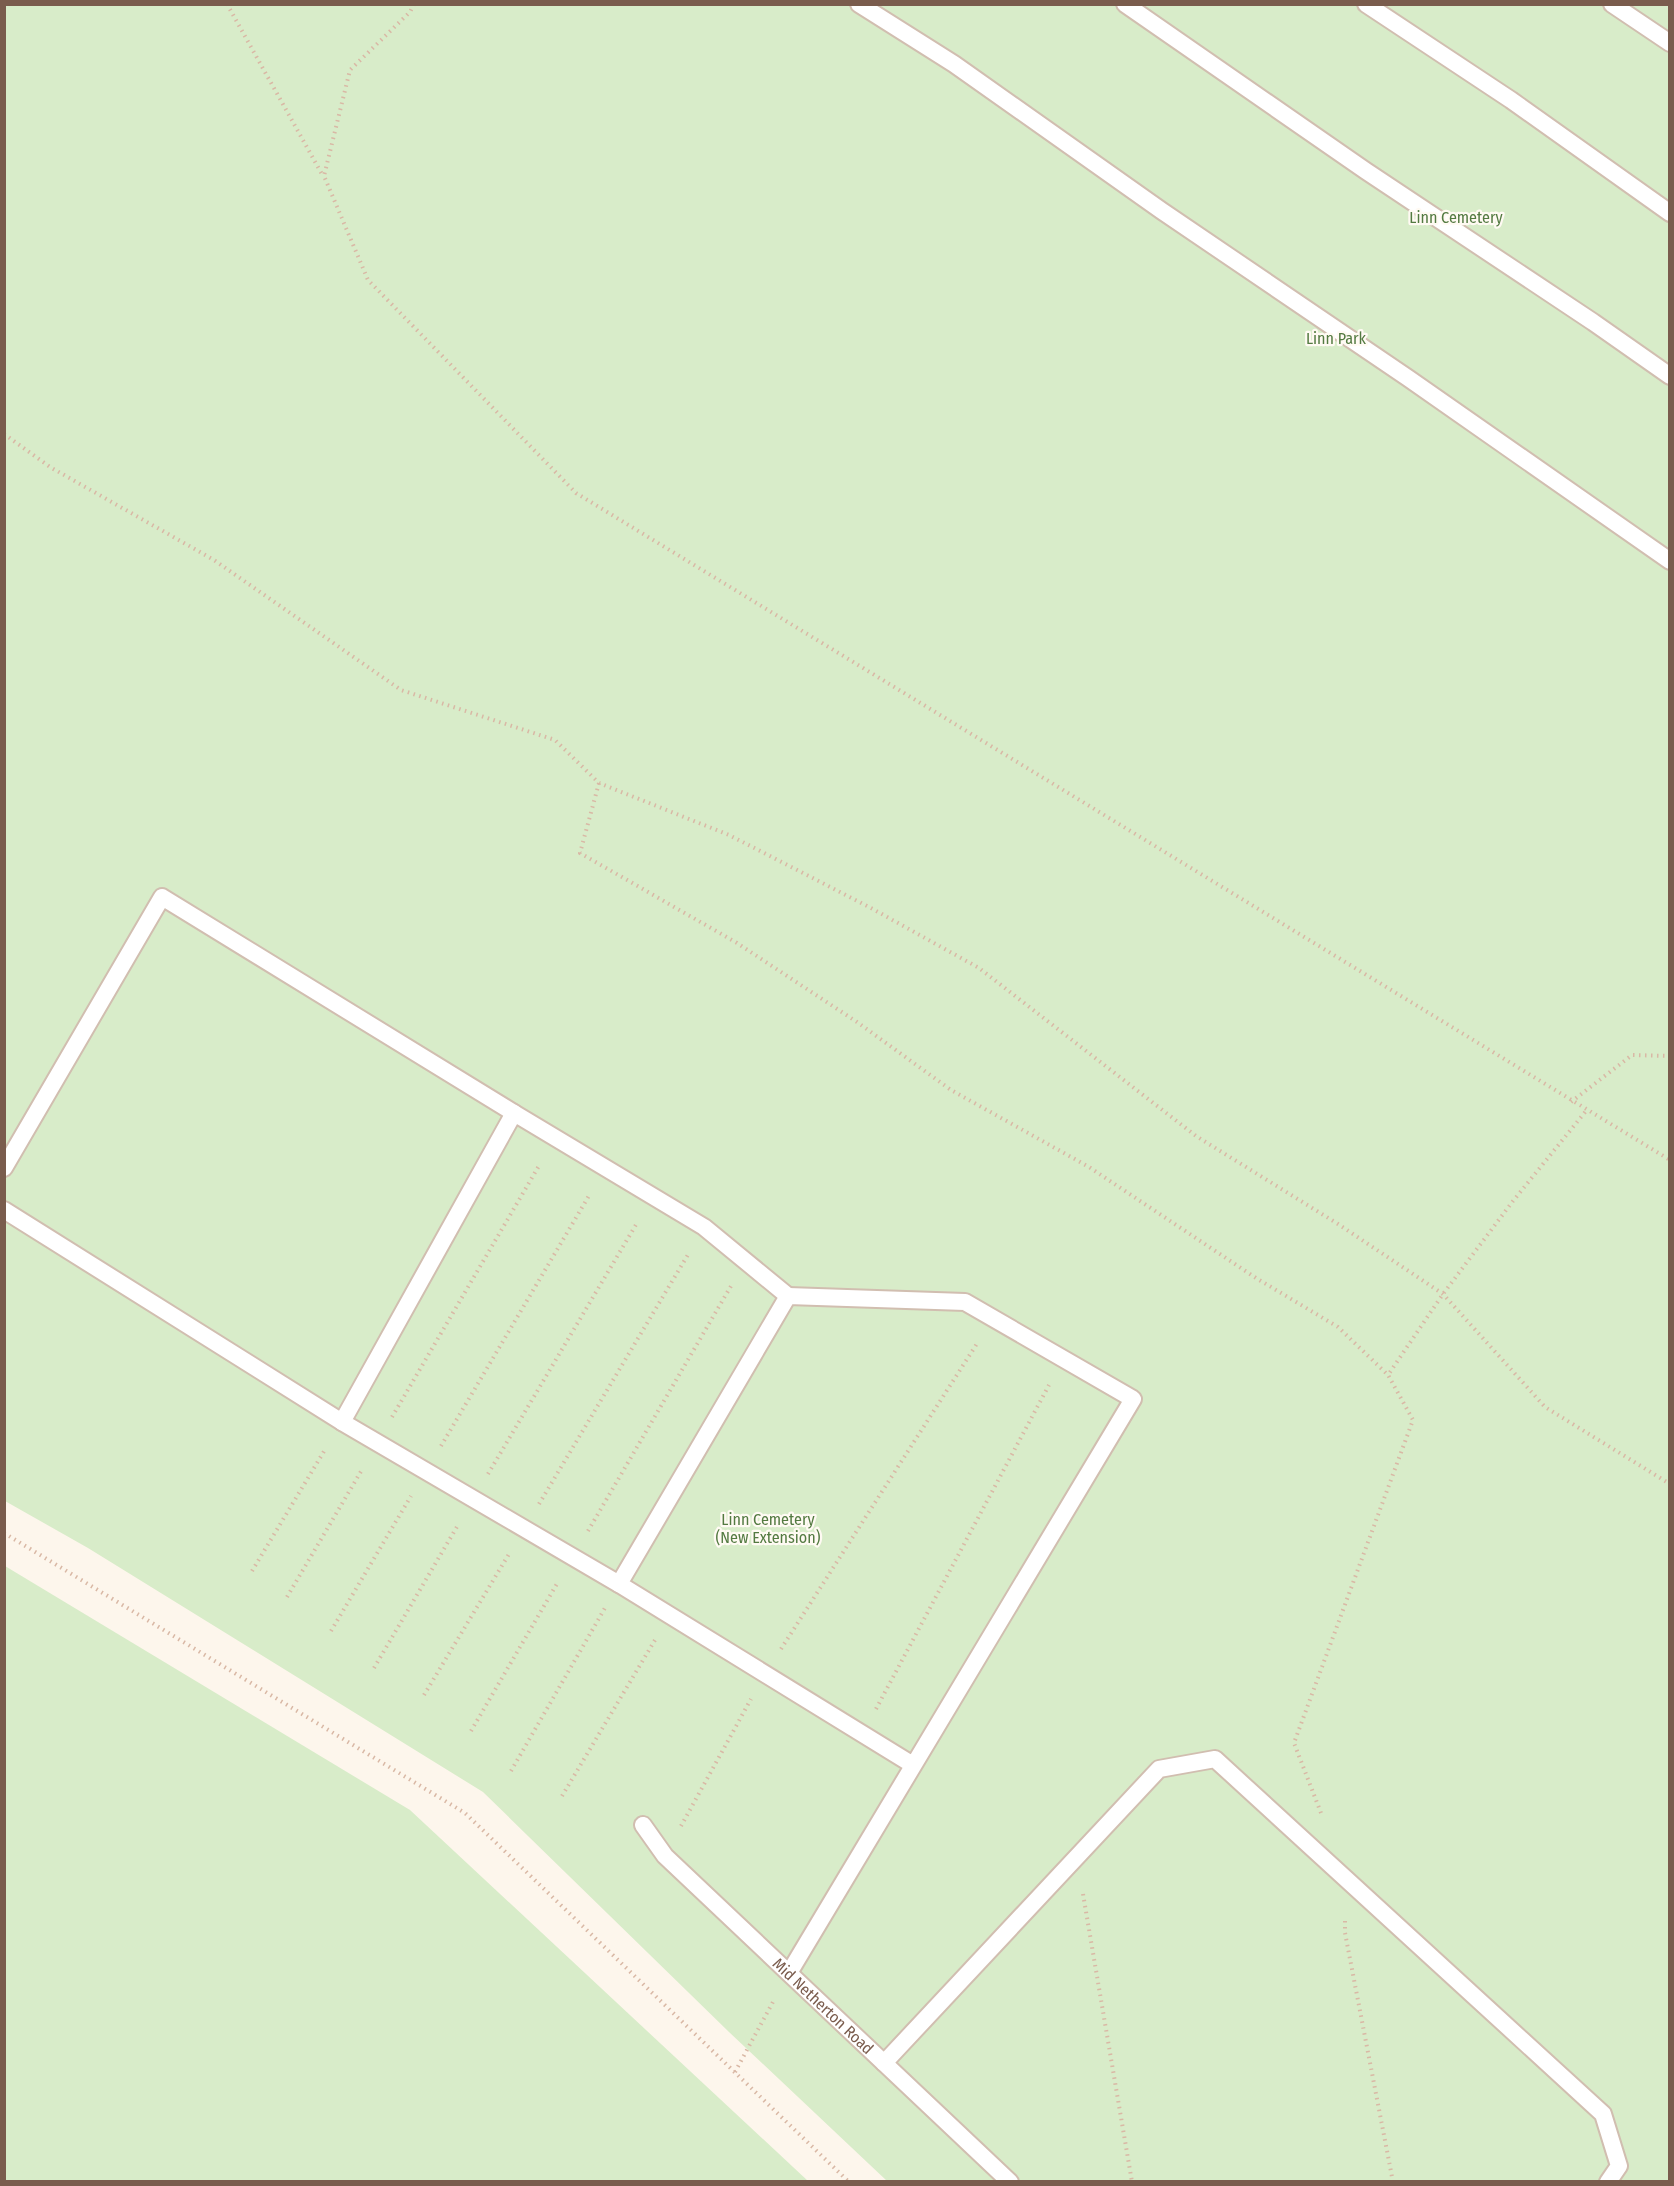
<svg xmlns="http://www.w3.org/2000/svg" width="1674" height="2186" font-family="'Fira Sans Condensed',sans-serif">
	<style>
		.green { fill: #d8ecc9 }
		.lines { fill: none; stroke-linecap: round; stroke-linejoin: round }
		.lane-casing { stroke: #d1beb0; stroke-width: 20 }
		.path { stroke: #d9b8a5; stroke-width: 4; stroke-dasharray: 1.5 4.5; stroke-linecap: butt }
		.lane { stroke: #fff; stroke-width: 16 }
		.labels { text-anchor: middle; stroke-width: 4.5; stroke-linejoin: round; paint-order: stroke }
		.park-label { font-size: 16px; fill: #537a41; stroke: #fffaf3 }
		.street-label { font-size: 16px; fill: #7a5c4d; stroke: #fffaf3 }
	</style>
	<rect width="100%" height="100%" fill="#fdf6ec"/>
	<g class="green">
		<polygon points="4,5 1669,5 1669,2181 887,2181 729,2032 483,1792 88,1548 5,1501"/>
		<polygon points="5,1566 410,1810 808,2181 5,2181"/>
	</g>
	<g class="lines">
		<g class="lane-casing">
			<g id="lane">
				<polyline points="859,4 954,64 1162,211 1408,378 1670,561"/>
				<polyline points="1125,4 1366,171 1593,322 1670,376"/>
				<polyline points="1366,4 1511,100 1670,213"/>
				<polyline points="1612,4 1670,43"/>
				<polyline points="4,1168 162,897 514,1113"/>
				<polyline points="4,1210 342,1422"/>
				<polyline points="619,1584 342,1422 514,1113 704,1227 788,1296"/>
				<path id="s1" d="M643 1825 665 1856 1010 2182"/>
				<polyline points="789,1973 1133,1399 965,1302 788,1296 619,1584 913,1765"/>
				<polyline points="884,2063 1159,1769 1215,1759 1603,2114 1619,2166 1608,2182"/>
			</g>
		</g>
		<g class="path">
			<polyline points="227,4 323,176"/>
			<polyline points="414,4 410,12 350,70 324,176 368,280 576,493 1670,1160"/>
			<polyline points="4,434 50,467 214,560 401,690 555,740 599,783 729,835 871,908 979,968 1196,1136 1338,1224 1443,1294 1545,1407 1670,1484"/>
			<polyline points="599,783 580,853 737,943 857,1022 951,1090 1089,1167 1256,1278 1338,1327 1388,1375"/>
			<polyline points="1571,1102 1632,1055 1670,1056"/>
			<polyline points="392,1417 540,1164"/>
			<polyline points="441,1446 590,1194"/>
			<polyline points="488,1474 637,1223"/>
			<polyline points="539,1504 689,1253"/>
			<polyline points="588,1531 731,1286"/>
			<polyline points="4,1533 465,1813 849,2182"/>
			<polyline points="252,1571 326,1448"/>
			<polyline points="287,1597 363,1468"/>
			<polyline points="331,1631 411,1496"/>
			<polyline points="781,1649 978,1342"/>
			<polyline points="374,1668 458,1525"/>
			<polyline points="424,1695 509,1554"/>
			<polyline points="876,1709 1049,1385"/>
			<polyline points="471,1731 558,1582"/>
			<polyline points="511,1771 605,1608"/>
			<polyline points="562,1796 655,1640"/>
			<polyline points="1321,1813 1294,1743 1413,1420 1388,1375 1443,1294 1513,1201 1586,1111"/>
			<polyline points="681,1826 751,1699"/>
			<polyline points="1083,1894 1132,2182"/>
			<polyline points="1345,1921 1345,1933 1393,2182"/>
			<polyline points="735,2072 774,2000"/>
		</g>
		<use href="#lane" class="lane"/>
	</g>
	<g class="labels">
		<g class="park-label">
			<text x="1456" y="223">Linn Cemetery</text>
			<text x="1336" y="344">Linn Park</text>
			<text x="768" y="1525">Linn Cemetery<tspan x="768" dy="18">(New Extension)</tspan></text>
		</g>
		<g class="street-label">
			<text dy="6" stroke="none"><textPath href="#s1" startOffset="256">Mid Netherton Road</textPath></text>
		</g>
	</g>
	<rect width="1674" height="2186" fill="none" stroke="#7a5c4d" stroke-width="12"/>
</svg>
